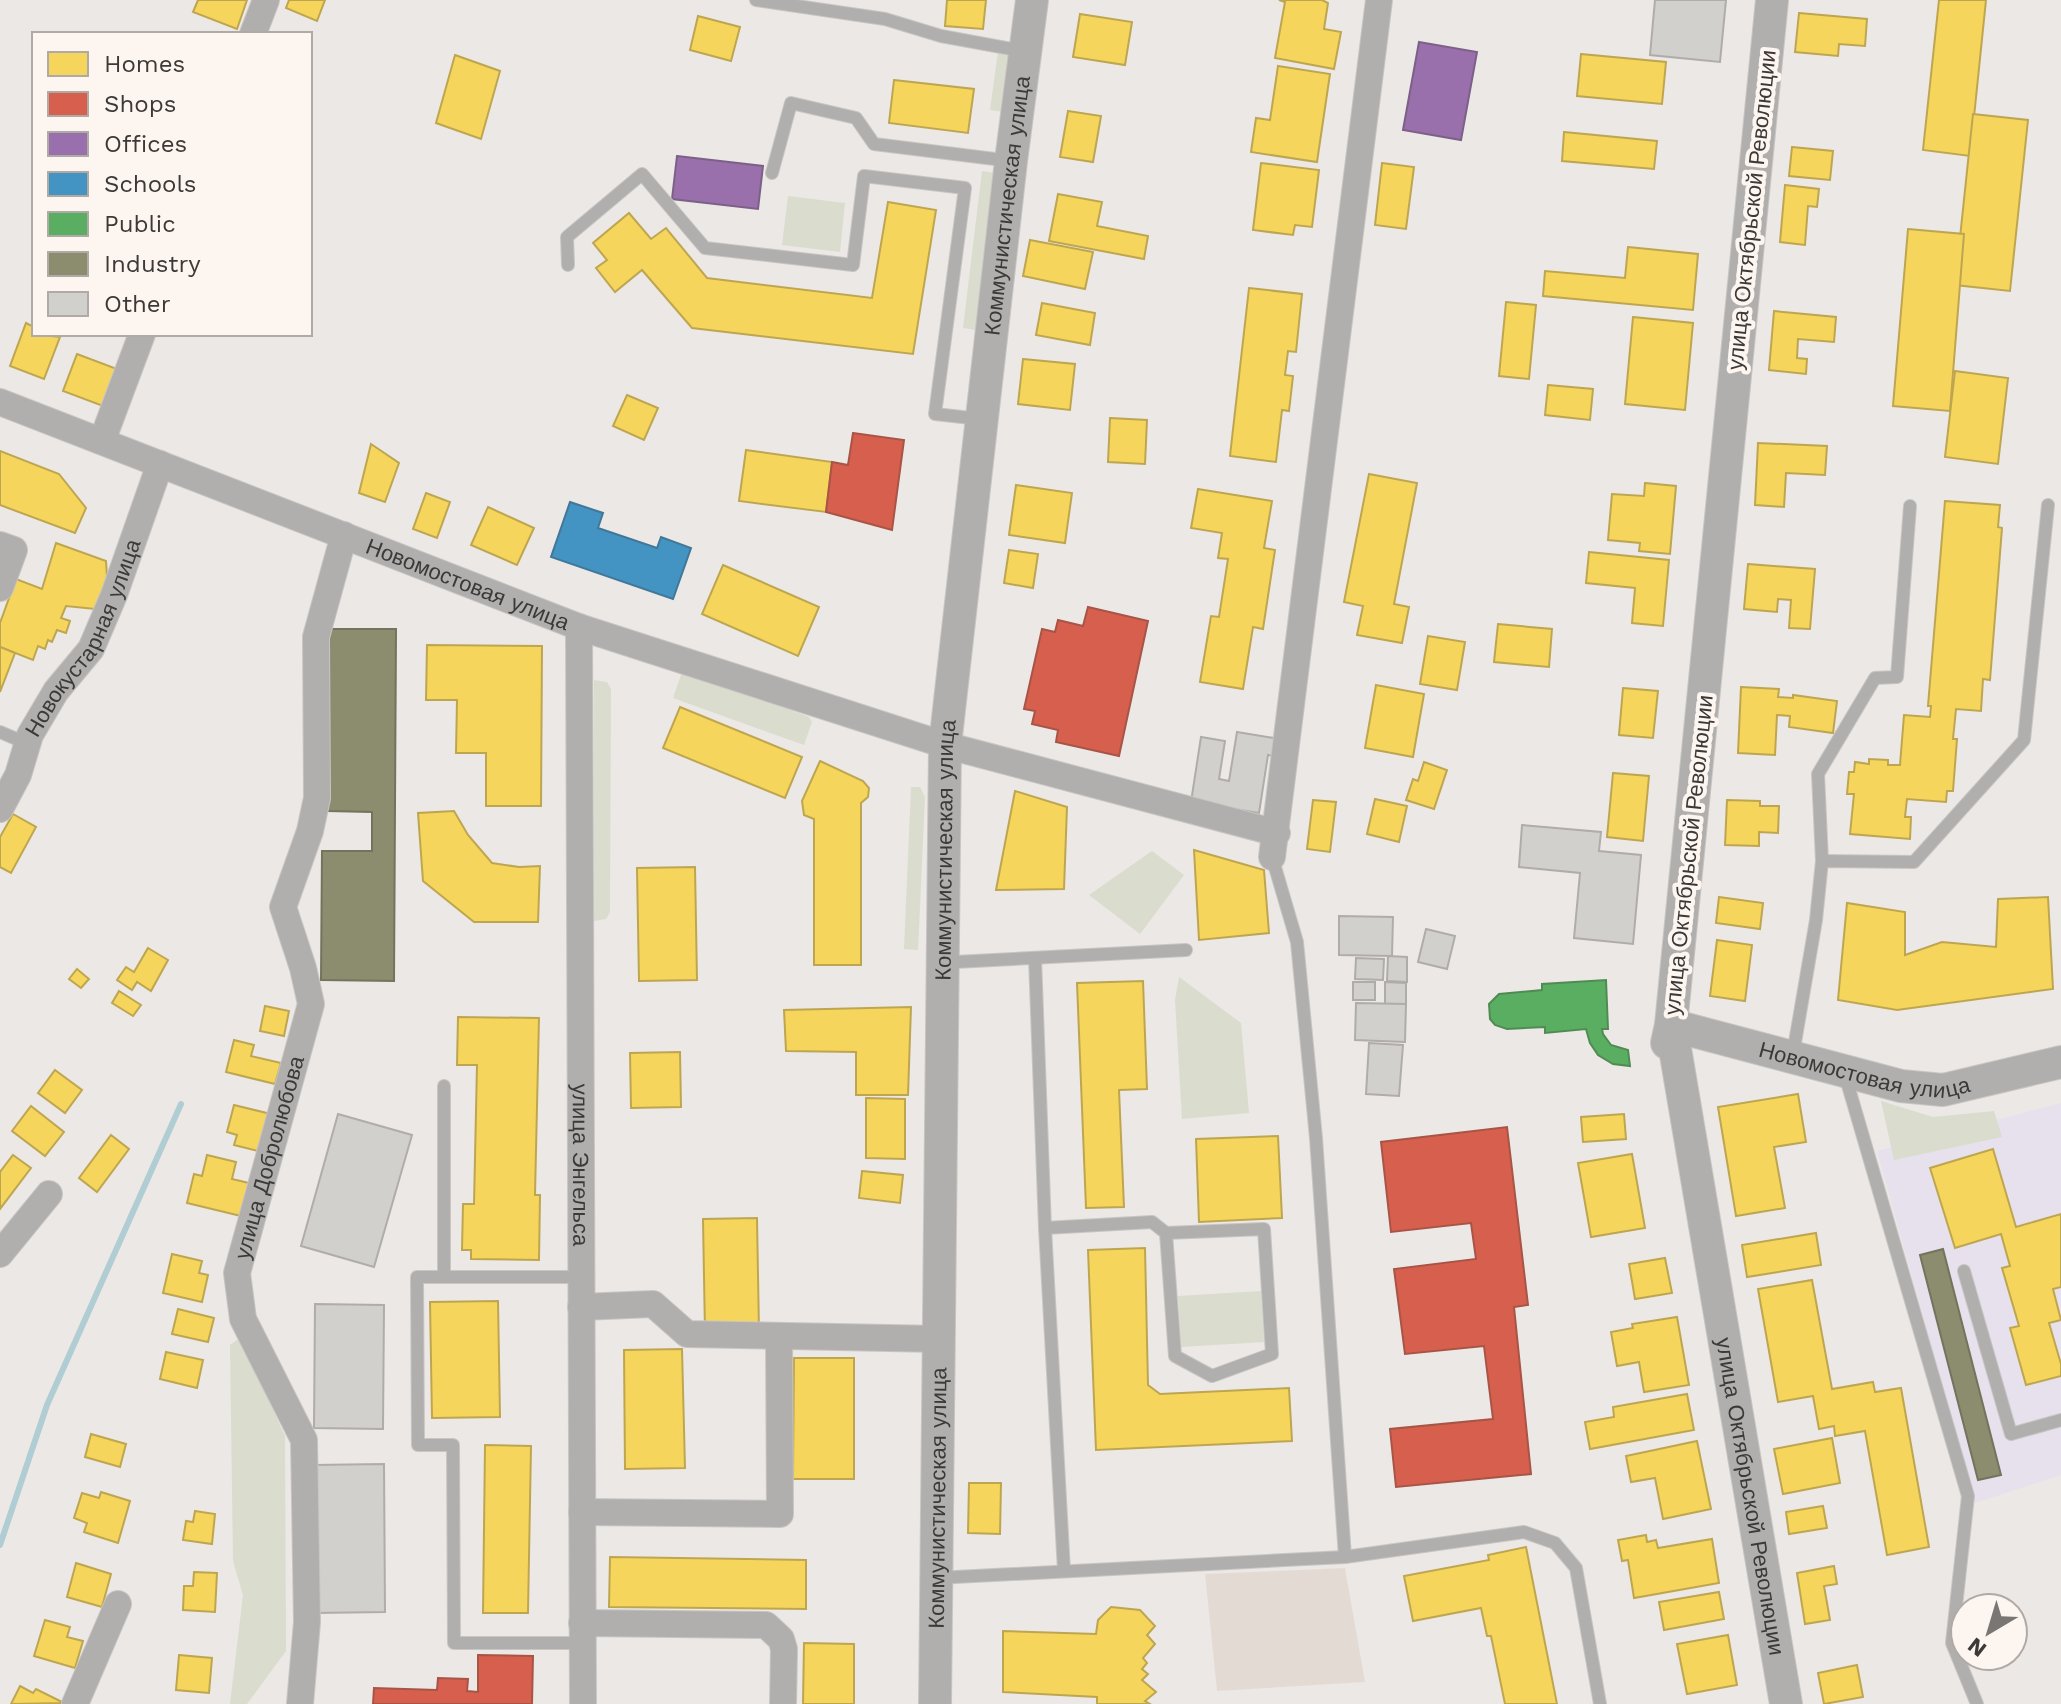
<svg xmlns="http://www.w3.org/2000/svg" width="2061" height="1704" font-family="'Work Sans',sans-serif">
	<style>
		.built { fill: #e4dad4 }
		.education { fill: #e6e1ec }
		.green { fill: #dadcce }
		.homes { fill: #f6d55c; stroke: #bea651; stroke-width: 2 }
		.shops { fill: #d6604d; stroke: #a85446; stroke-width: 2 }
		.offices { fill: #9970ab; stroke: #7d6088; stroke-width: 2 }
		.schools { fill: #4393c3; stroke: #417899; stroke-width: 2 }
		.public { fill: #5aae61; stroke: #518b54; stroke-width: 2 }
		.industry { fill: #8c8c6e; stroke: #74735e; stroke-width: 2 }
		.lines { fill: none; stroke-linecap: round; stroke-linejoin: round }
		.stream { stroke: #b0cdd4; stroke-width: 6 }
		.building { fill: #d2d0cd; stroke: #afacaa; stroke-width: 2 }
		.service-casing { stroke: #c8c5c3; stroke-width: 14 }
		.minor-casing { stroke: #c8c5c3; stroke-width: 28 }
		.tertiary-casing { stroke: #c8c5c3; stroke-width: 34 }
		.service { stroke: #b0afae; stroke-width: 12 }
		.minor { stroke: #b0afae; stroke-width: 26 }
		.tertiary { stroke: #b0afae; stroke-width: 32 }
		.labels { text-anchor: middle; stroke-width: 8; stroke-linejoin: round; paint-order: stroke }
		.street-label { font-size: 22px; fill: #3c3937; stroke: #fcf5f0 }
	</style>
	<rect width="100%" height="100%" fill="#ece8e5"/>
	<polygon class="built" points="1345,1568 1365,1682 1217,1691 1205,1574"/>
	<polygon class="education" points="2061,1103 2061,1475 1975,1503 1877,1151"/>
	<g class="green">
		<polygon points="998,52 1012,54 1004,112 990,110"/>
		<polygon points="982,171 995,173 976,330 963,328"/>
		<polygon points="788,196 845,203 840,252 782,245"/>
		<polygon points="686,670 809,717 812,722 804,745 673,698 682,672"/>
		<polygon points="594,680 607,682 611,689 610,912 606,919 594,921"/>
		<polygon points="911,787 920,787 925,797 918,950 904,949"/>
		<polygon points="1152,851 1184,875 1140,934 1089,895"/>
		<polygon points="1179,977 1241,1023 1249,1113 1182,1119 1175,1000"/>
		<polygon points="1881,1101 1933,1117 1994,1111 2002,1137 1894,1160"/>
		<polygon points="1261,1291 1264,1342 1181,1347 1178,1296"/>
		<polygon points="240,1338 285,1436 286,1651 247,1704 230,1704 243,1595 233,1561 230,1345"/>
	</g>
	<g class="homes">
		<polygon points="198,0 247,0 237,29 193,12"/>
		<polygon points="289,0 325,0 317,21 286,8"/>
		<polygon points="947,0 986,0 983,29 945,26"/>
		<polygon points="1322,0 1328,3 1324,29 1341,32 1334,69 1275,58 1285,2 1279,0"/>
		<polygon points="1939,0 1986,0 1970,156 1923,150"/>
		<polygon points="1799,13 1867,19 1865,46 1839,44 1838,56 1795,52"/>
		<polygon points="1080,14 1132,22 1125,65 1073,57"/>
		<polygon points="698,16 740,27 731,61 690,50"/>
		<polygon points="1581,54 1666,62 1662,104 1577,96"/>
		<polygon points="455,55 500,71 481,139 436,123"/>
		<polygon points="1278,66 1330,74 1317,162 1251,152 1256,118 1270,120"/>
		<polygon points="894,80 974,89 968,133 889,123"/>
		<polygon points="1068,111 1101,116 1093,162 1060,157"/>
		<polygon points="1973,114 2028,120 2010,291 1955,285"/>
		<polygon points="1564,132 1657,141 1654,169 1562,161"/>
		<polygon points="1792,147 1833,151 1830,180 1789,176"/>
		<polygon points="1261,163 1319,170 1312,227 1295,225 1293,235 1253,230"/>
		<polygon points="1382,163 1414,167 1406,229 1375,225"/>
		<polygon points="1785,185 1819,189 1817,207 1808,206 1805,245 1780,242"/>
		<polygon points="1058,194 1102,202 1097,226 1148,236 1144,259 1049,241"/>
		<polygon points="888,202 936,210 913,354 692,328 642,270 615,292 596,268 607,260 593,243 629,213 651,239 666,228 707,278 872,298"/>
		<polygon points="1908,229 1964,234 1950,411 1893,406"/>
		<polygon points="1030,240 1093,252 1085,289 1023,276"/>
		<polygon points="1628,247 1698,254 1693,310 1543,296 1545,271 1625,278"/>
		<polygon points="1249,288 1302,294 1296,352 1288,351 1285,375 1293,376 1289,411 1282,410 1276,462 1230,456"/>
		<polygon points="1506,302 1536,305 1529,379 1499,376"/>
		<polygon points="1042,303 1095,313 1090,345 1036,335"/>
		<polygon points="1774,311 1836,317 1834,342 1798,339 1797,358 1807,359 1806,374 1769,370"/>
		<polygon points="1633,317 1693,323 1685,410 1625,404"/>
		<polygon points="26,323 34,327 34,334 60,337 44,379 10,366"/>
		<polygon points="77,354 117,369 103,406 63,391"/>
		<polygon points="1023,359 1075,364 1070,410 1018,404"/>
		<polygon points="1955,371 2008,378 1998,464 1945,457"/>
		<polygon points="1548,385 1593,389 1590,420 1545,415"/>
		<polygon points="627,395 658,408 644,440 613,426"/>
		<polygon points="1110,418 1147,420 1145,464 1108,462"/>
		<polygon points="1758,443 1827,446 1825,475 1786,473 1784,507 1755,505"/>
		<polygon points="371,444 399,463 385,502 359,493"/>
		<polygon points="746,450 832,462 826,512 739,501"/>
		<polygon points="0,451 59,474 86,508 75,533 0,505"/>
		<polygon points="1369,474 1417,483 1394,604 1409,607 1402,643 1357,635 1363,606 1344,602"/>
		<polygon points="1645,483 1676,486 1670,554 1639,551 1640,543 1608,540 1612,494 1644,496"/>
		<polygon points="1016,485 1072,493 1065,543 1009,535"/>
		<polygon points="1198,489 1272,501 1264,548 1275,550 1263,629 1253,627 1243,689 1200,682 1211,616 1219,617 1228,559 1218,558 1222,533 1191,528"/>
		<polygon points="426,493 450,502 437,538 413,529"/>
		<polygon points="1945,501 2000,505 1998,527 2002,528 1990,680 1983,679 1981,711 1956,709 1953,739 1957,739 1953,791 1947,791 1946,802 1907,799 1905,817 1911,817 1910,839 1850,834 1854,794 1847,794 1849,772 1854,772 1855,762 1869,764 1869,759 1888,760 1888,765 1900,765 1904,715 1930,717 1931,706 1928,706"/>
		<polygon points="488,507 534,528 517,565 471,545"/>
		<polygon points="56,543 106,561 108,593 95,609 66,606 61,618 70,621 66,633 57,630 52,642 48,640 45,649 38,646 33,660 0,647 0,623 16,579 42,589"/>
		<polygon points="1009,550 1038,554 1033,588 1004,583"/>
		<polygon points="1589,552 1669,560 1663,626 1632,623 1635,588 1586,583"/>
		<polygon points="1748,564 1815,569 1810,629 1789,628 1791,600 1778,599 1777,612 1744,609"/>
		<polygon points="723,565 819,607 798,656 702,614"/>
		<polygon points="1498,624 1552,629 1549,667 1494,662"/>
		<polygon points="1428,636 1465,642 1457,690 1420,684"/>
		<polygon points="427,645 542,646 541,806 486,806 486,753 456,753 457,700 426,700"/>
		<polygon points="0,647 15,653 0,692"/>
		<polygon points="1376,685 1424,694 1413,757 1365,748"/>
		<polygon points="1741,687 1779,689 1778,697 1793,698 1793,695 1837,701 1833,733 1789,727 1790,716 1777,715 1775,755 1738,753"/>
		<polygon points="1623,688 1658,691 1653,738 1619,735"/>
		<polygon points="680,707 802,757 785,798 663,748"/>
		<polygon points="820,761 863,781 869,788 868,797 861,803 861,965 814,965 814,819 804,815 802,801"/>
		<polygon points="1424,762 1447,770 1434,809 1406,800 1413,779 1418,781"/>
		<polygon points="1613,773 1649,776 1643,841 1607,837"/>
		<polygon points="1015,791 1067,807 1064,889 996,890"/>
		<polygon points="1375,799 1407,806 1399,842 1367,834"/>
		<polygon points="1313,800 1336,802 1330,852 1307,849"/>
		<polygon points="1727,800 1760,801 1760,806 1779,806 1778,833 1759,832 1759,846 1725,845"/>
		<polygon points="454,811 468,835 492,863 519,867 540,866 538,922 474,922 423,881 418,813"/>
		<polygon points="13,814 36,827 11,873 0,867 0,837"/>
		<polygon points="1194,850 1264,870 1269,933 1199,940"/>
		<polygon points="695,867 697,980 639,981 637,868"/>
		<polygon points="1719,897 1763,903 1760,929 1716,923"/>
		<polygon points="2048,897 2053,989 1897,1010 1838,1000 1847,903 1905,912 1905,955 1942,942 1996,947 1998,899"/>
		<polygon points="1717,940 1752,945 1745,1001 1710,996"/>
		<polygon points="148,948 168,960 151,991 137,982 132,990 117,980 126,967 134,972"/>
		<polygon points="77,969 89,979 81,988 69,979"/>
		<polygon points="1143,981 1147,1089 1119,1090 1124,1207 1086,1208 1077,983"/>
		<polygon points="119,991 141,1005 133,1016 112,1003"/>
		<polygon points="265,1006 289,1011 284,1036 260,1031"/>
		<polygon points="911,1007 908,1095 856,1095 856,1052 786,1051 784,1010"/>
		<polygon points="458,1017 539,1018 535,1195 540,1195 539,1260 471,1259 471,1250 462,1250 463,1204 474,1204 477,1065 457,1065"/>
		<polygon points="234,1040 254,1045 251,1056 281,1063 275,1084 226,1072"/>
		<polygon points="680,1052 681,1107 631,1108 630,1053"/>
		<polygon points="55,1070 82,1090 65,1113 38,1093"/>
		<polygon points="1798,1094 1806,1142 1774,1147 1785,1208 1736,1216 1718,1107"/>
		<polygon points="866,1098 905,1099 905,1159 866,1158"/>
		<polygon points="234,1105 271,1114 262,1152 234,1145 237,1135 227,1132"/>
		<polygon points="31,1106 64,1132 45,1156 12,1131"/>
		<polygon points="1624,1114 1626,1139 1583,1142 1581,1117"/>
		<polygon points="111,1135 129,1149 97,1192 79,1178"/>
		<polygon points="1278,1136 1282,1218 1199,1222 1196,1139"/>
		<polygon points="1993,1149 2016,1227 2061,1214 2061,1287 2053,1289 2061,1320 2049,1323 2061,1364 2061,1376 2026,1385 2010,1328 2019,1326 2002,1268 2010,1266 2001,1234 1955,1248 1930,1168"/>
		<polygon points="1632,1154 1645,1228 1591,1237 1578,1163"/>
		<polygon points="13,1155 31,1168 0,1209 0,1172"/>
		<polygon points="207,1155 236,1162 232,1179 249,1183 241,1216 187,1203 194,1174 202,1176"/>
		<polygon points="862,1171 903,1175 900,1203 859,1198"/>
		<polygon points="757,1218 759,1332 705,1333 703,1219"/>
		<polygon points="1816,1233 1821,1265 1747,1277 1742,1245"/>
		<polygon points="1145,1248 1148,1385 1160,1394 1289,1388 1292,1441 1096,1450 1088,1250"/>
		<polygon points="172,1254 202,1261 199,1273 208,1275 202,1302 163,1293"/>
		<polygon points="1665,1258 1672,1293 1635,1299 1629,1264"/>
		<polygon points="1812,1280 1832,1389 1873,1382 1875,1392 1901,1388 1929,1547 1887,1555 1865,1431 1835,1436 1834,1426 1819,1429 1813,1396 1778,1402 1758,1289"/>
		<polygon points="498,1301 500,1417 432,1418 430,1302"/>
		<polygon points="178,1309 214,1318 208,1342 172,1334"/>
		<polygon points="1677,1317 1689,1385 1644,1392 1639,1362 1617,1366 1611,1332 1633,1328 1632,1324"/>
		<polygon points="682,1349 685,1468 625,1469 624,1350"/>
		<polygon points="166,1352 203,1360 197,1388 160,1379"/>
		<polygon points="794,1358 854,1358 854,1479 793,1479"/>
		<polygon points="1687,1394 1694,1430 1590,1449 1585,1422 1614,1417 1613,1407"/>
		<polygon points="91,1434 126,1444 120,1467 85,1457"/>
		<polygon points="1832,1438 1840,1483 1783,1494 1774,1449"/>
		<polygon points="1697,1441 1711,1509 1663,1519 1655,1478 1631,1482 1626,1456"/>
		<polygon points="485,1445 531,1446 528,1613 483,1613"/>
		<polygon points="969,1483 1001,1483 1000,1534 968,1533"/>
		<polygon points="101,1492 130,1501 118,1543 84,1532 87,1523 74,1518 82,1493 99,1498"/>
		<polygon points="1823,1506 1827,1528 1789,1534 1786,1512"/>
		<polygon points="195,1511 215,1514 212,1544 183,1540 186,1521 193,1522"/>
		<polygon points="1646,1535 1647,1542 1656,1540 1658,1548 1712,1539 1719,1583 1634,1598 1628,1560 1622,1561 1618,1540"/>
		<polygon points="1526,1547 1557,1704 1505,1704 1491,1636 1487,1636 1481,1608 1413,1621 1404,1576 1489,1560 1488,1555"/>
		<polygon points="610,1557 806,1560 806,1609 609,1607"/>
		<polygon points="76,1563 111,1574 102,1607 67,1597"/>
		<polygon points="1834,1566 1837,1584 1824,1586 1830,1620 1805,1624 1797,1573"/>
		<polygon points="194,1572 217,1573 215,1612 183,1610 184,1586 193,1586"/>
		<polygon points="1719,1592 1724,1619 1664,1630 1659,1602"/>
		<polygon points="1111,1607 1140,1610 1155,1626 1147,1635 1155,1644 1143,1658 1147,1663 1142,1669 1148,1674 1142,1680 1156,1692 1145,1701 1150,1704 1097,1704 1097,1697 1003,1692 1003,1631 1096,1634 1098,1620"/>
		<polygon points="45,1620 70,1627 67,1637 83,1641 75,1668 34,1656"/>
		<polygon points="1728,1635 1737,1685 1687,1694 1677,1644"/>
		<polygon points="804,1643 854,1644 854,1704 803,1704"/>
		<polygon points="179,1655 212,1658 209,1693 176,1690"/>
		<polygon points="1857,1665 1863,1697 1824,1704 1818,1673"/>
		<polygon points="20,1686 33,1693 36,1689 64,1703 11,1704"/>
	</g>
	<g class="shops">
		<polygon points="853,433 904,440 892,530 826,512 832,462 848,465"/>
		<polygon points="1088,607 1148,621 1119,756 1056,742 1058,730 1032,724 1035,711 1024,709 1042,629 1055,632 1058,620 1083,626"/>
		<polygon points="1507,1127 1528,1305 1514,1307 1531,1474 1396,1487 1390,1429 1493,1419 1484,1346 1405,1354 1394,1269 1476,1259 1471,1223 1391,1232 1381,1142"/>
		<polygon points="478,1655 533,1656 532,1704 373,1704 374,1688 437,1690 438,1678 468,1679 467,1691 478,1692"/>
	</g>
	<g class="offices">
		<polygon points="1419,42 1477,52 1461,140 1403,130"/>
		<polygon points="677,156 763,166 758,209 672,199"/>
	</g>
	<polygon class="schools" points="570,502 603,513 598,528 657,548 661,537 691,548 673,599 551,557"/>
	<polygon class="public" points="1606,980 1608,1029 1602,1029 1603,1034 1611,1045 1628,1050 1630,1066 1613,1064 1598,1055 1590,1043 1586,1029 1545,1033 1545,1027 1507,1029 1495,1025 1490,1019 1489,1004 1499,994 1542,990 1542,984"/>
	<g class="industry">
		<polygon points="329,629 396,629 394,981 321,980 322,851 372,851 372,812 328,811"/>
		<polygon points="1943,1249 2001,1475 1978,1480 1920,1255"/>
	</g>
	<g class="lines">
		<polyline class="stream" points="0,1545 47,1405 181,1104"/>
	</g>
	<g class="building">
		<polygon points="1655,0 1726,0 1720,62 1650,55"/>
		<polygon points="1237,732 1280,739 1277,757 1268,755 1259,813 1191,802 1201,737 1225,741 1219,779 1229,781"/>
		<polygon points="1522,825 1601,832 1599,851 1641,855 1633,944 1574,938 1580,873 1519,867"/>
		<polygon points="1339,916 1393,917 1392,956 1339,955"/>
		<polygon points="1426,929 1455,936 1447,969 1418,962"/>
		<polygon points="1388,956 1407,957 1407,982 1387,981"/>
		<polygon points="1356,958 1384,959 1383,980 1355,979"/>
		<rect x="1353" y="982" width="22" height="18"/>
		<polygon points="1385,982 1406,983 1406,1004 1385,1004"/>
		<polygon points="1356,1003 1406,1004 1405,1042 1355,1040"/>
		<polygon points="1369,1043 1403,1045 1399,1096 1366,1094"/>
		<polygon points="338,1114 412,1135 374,1267 301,1246"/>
		<polygon points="315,1304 384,1305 383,1429 314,1428"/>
		<polygon points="384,1464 385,1612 315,1613 314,1465"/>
	</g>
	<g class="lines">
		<g class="service-casing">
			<g id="service">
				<polyline points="756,0 885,19 941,36 1023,51"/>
				<polyline points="772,173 791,103 856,118 874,144 1011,161"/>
				<polyline points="568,265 567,237 642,174 705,248 853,265 864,176 965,188 935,414 980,419"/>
				<polyline points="0,732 26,743"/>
				<polyline points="1272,857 1297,942 1316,1138 1345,1557"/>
				<polyline points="1822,861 1818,774 1875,678 1897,677 1910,506"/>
				<polyline points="1035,958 1045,1228 1064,1571"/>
				<polyline points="955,962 1186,950"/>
				<polyline points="1793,1054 1816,920 1822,861 1914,862 2024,740 2048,505"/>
				<polyline points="1845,1075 1968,1496 1952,1643 1977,1704"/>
				<polyline points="1045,1228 1152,1222 1166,1233 1264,1229 1272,1354 1212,1376 1175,1356 1166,1233"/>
				<polyline points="1964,1271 2011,1434 2061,1420"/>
				<polyline points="444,1277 444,1086"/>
				<polyline points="581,1277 417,1277 418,1445 453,1445 454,1643 583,1643"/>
				<polyline points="936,1578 1345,1557 1524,1532 1555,1543 1576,1568 1600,1704"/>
			</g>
		</g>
		<g class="minor-casing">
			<g id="minor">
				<polyline points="253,34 266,0"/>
				<path id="s1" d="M0 402 579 627 945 745 1277 833"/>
				<polyline points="102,441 142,334"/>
				<polyline points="0,545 14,550 0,588"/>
				<path id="s2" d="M579 627 583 1704"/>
				<path id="s3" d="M0 809 18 775 30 735 56 691 91 649 114 595 160 464"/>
				<polyline points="1272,857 1379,0"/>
				<polyline points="0,1254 49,1194"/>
				<polyline points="581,1307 653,1304 687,1334 939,1339"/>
				<polyline points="582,1512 780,1514 779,1336"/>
				<polyline points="582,1623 766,1625 781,1639 784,1649 783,1704"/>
				<polyline points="75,1704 118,1604"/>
				<path id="s4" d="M300 1704 307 1622 304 1440 243 1319 237 1273 311 1004 303 968 283 907 310 831 317 798 316 637 344 535"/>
			</g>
		</g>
		<g class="tertiary-casing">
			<g id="tertiary">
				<path id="s5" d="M1772 0 1671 1025 1786 1704"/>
				<path id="s6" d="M1667 1043 1671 1025 1901 1086 1943 1090 2061 1062"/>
				<path id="s7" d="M935 1704 945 745 1011 161 1032 0"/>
			</g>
		</g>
		<use href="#service" class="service"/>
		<use href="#minor" class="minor"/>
		<use href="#tertiary" class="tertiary"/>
	</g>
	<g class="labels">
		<g class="street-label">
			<text dy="8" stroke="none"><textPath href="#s7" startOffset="1502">Коммунистическая улица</textPath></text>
			<text transform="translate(1751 210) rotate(-84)" y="8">улица Октябрьской Революции</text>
			<text dy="8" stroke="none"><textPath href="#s1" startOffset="502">Новомостовая улица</textPath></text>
			<text dy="8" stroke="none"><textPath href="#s3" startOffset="192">Новокустарная улица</textPath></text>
			<text dy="8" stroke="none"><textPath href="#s7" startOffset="854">Коммунистическая улица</textPath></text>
			<text transform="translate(1688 855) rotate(-84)" y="8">улица Октябрьской Революции</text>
			<text dy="8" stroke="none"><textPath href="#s6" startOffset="218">Новомостовая улица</textPath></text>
			<text dy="8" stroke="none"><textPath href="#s4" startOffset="566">улица Добролюбова</textPath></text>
			<text dy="8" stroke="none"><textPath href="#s2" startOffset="538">улица Энгельса</textPath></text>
			<text dy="8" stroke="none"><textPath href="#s5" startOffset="1508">улица Октябрьской Революции</textPath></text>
			<text dy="8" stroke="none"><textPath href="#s7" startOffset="206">Коммунистическая улица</textPath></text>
		</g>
	</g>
	<rect x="32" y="32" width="280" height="304" fill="#fcf5f0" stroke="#afaaa6" stroke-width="2"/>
	<rect x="48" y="52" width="40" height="24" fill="#f6d55c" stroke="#afaaa6" stroke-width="2"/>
	<text x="104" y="72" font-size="24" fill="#3c3937">Homes</text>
	<rect x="48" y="92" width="40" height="24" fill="#d6604d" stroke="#afaaa6" stroke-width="2"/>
	<text x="104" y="112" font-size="24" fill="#3c3937">Shops</text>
	<rect x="48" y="132" width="40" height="24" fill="#9970ab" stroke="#afaaa6" stroke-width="2"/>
	<text x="104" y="152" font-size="24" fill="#3c3937">Offices</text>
	<rect x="48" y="172" width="40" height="24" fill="#4393c3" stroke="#afaaa6" stroke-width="2"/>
	<text x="104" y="192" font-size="24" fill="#3c3937">Schools</text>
	<rect x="48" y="212" width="40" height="24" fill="#5aae61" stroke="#afaaa6" stroke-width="2"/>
	<text x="104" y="232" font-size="24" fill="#3c3937">Public</text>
	<rect x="48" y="252" width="40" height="24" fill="#8c8c6e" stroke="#afaaa6" stroke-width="2"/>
	<text x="104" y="272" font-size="24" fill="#3c3937">Industry</text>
	<rect x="48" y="292" width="40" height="24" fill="#d2d0cd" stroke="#afaaa6" stroke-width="2"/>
	<text x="104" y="312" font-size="24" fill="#3c3937">Other</text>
	<g transform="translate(1989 1632) rotate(218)"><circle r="38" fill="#fcf5f0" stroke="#afaaa6" stroke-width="2"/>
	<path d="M0-6L14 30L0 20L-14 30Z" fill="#7a7674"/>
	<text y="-12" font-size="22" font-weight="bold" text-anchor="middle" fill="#3c3937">N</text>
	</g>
</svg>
